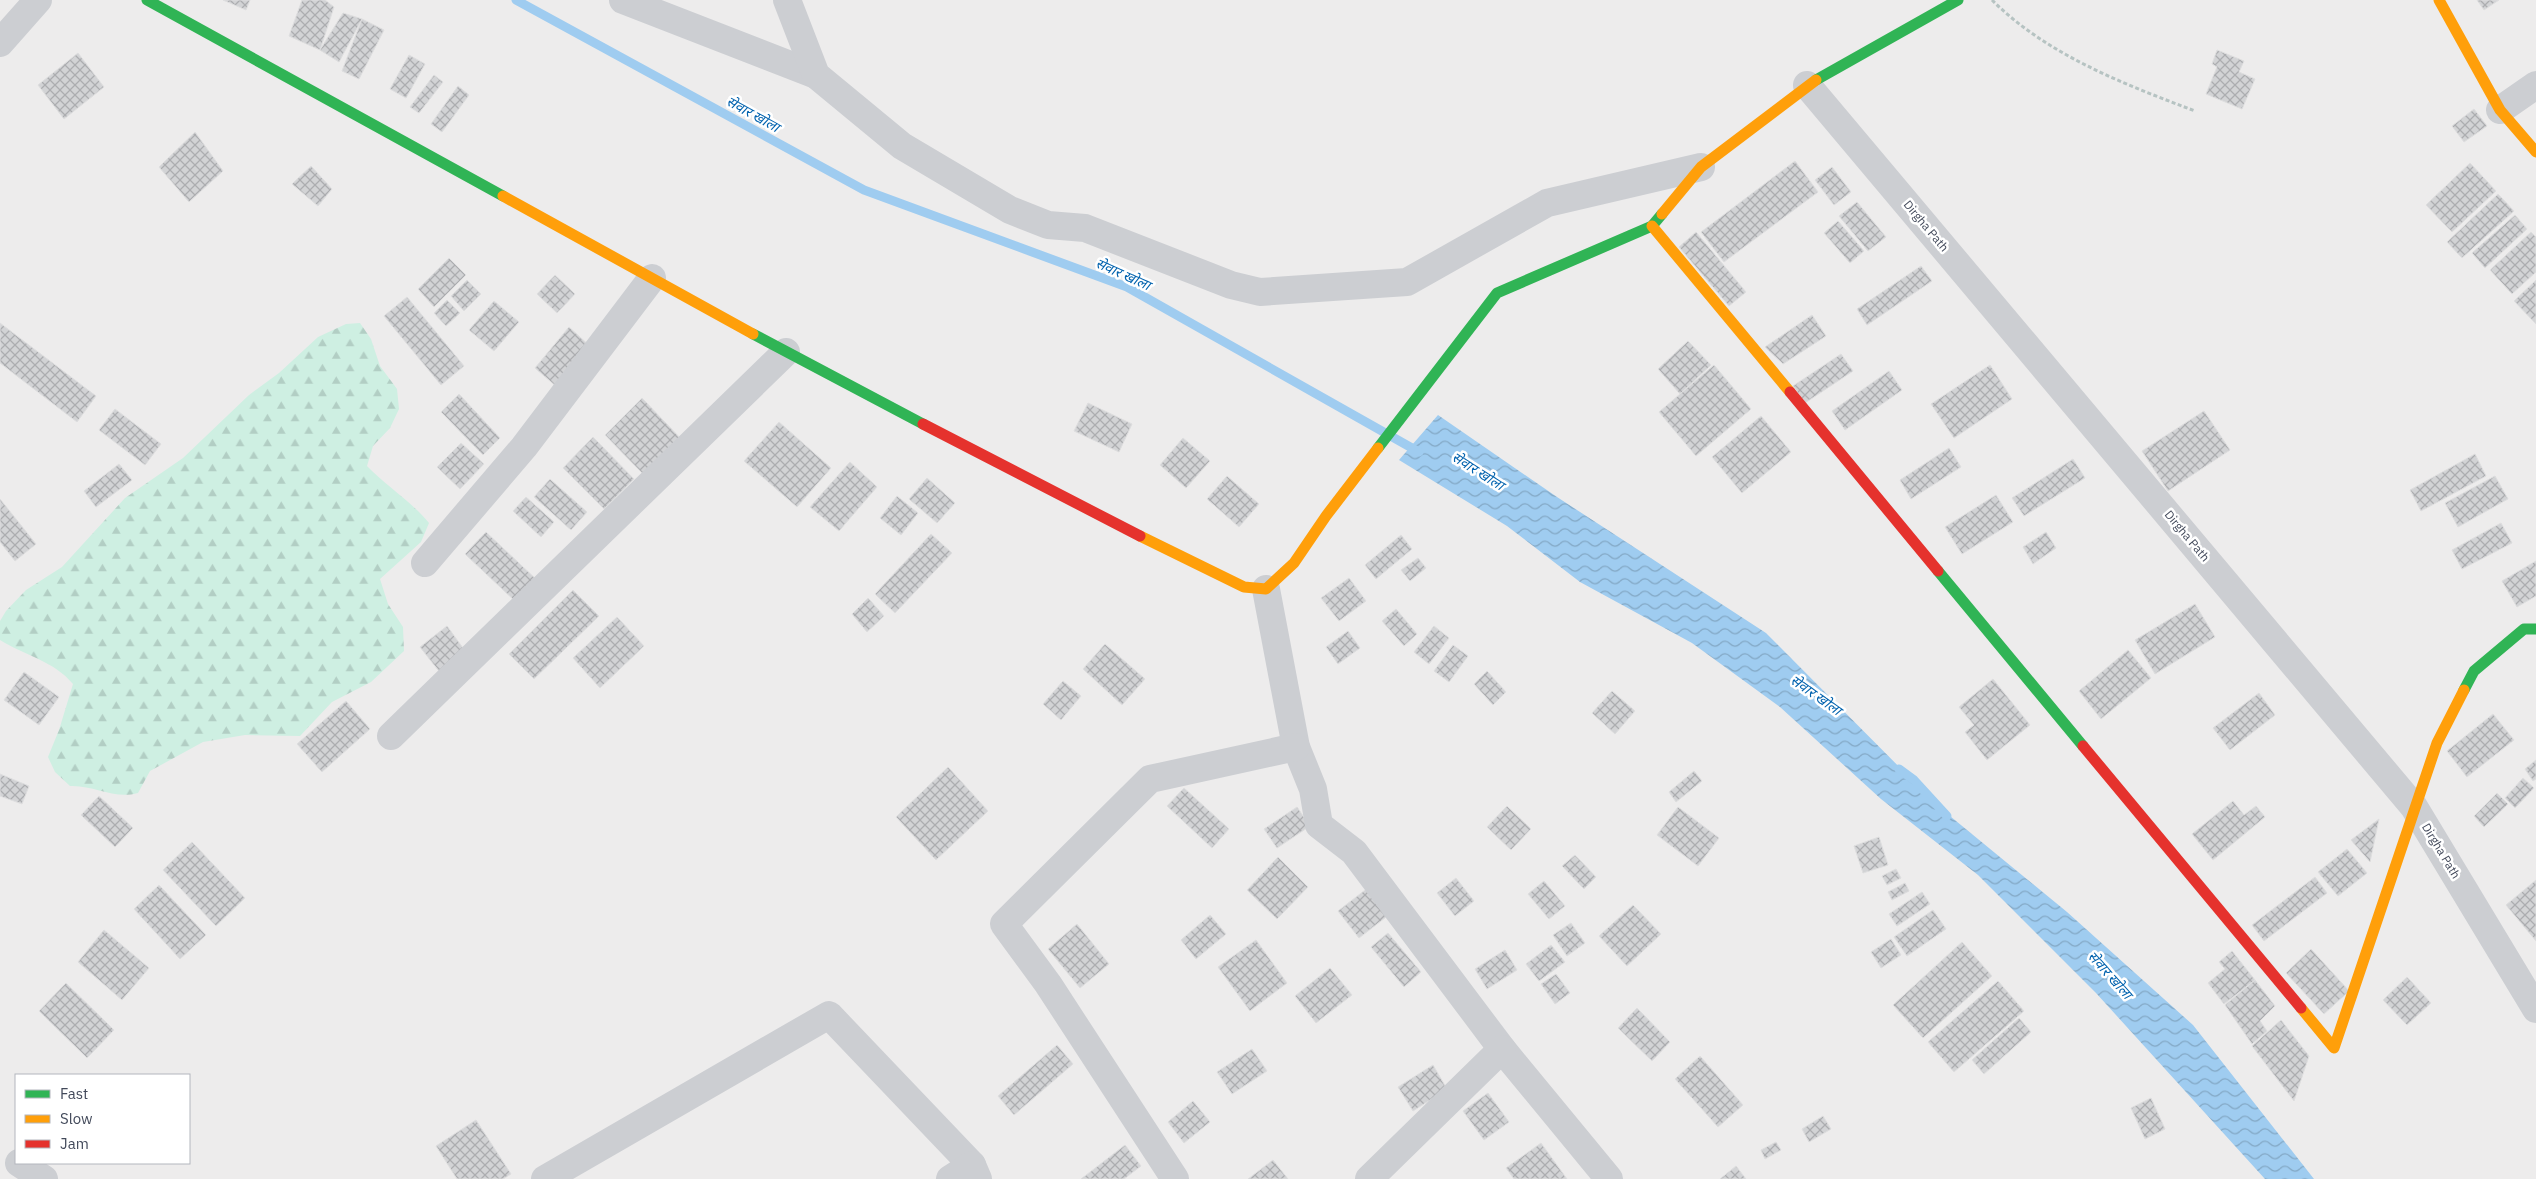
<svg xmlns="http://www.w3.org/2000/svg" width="2536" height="1179" font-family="'IBM Plex Sans','Noto Sans Devanagari',sans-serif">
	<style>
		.forest { fill: url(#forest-firs) }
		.water { fill: url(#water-waves) }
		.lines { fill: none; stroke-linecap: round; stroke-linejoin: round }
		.stream { stroke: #9fccf0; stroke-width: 9 }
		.building { fill: url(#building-cross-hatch); stroke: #dededf }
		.path { stroke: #b6c3c2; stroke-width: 3; stroke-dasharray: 4 2.5; stroke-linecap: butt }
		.street { stroke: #ccced2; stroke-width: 28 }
		.fast { stroke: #30b455; stroke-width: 11 }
		.slow { stroke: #ff9f0a; stroke-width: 11 }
		.jam { stroke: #e5322d; stroke-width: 11 }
		.labels { text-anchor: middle; stroke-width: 5; stroke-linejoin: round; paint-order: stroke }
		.street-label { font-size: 12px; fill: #42495a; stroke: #fff }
		.water-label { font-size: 14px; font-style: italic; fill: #0162ae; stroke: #fff }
	</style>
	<defs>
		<pattern id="forest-firs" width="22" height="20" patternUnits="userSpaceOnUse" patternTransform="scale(1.25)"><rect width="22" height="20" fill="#ceefe2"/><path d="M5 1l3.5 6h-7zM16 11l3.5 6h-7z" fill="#b2cec4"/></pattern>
		<pattern id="water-waves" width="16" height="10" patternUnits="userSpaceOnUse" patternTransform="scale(1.25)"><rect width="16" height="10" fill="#9fccf0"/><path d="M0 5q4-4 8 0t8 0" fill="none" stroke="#83a8c5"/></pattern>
		<pattern id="building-cross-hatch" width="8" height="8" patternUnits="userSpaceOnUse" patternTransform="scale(1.25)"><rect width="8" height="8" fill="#d2d3d5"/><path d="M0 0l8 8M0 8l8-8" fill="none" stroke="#acadb0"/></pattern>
	</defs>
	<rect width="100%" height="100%" fill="#edecec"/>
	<path class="forest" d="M360 323 371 339 380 366 397 389 399 409 390 428 373 446 367 466C386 486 411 501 429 523L421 542 380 579 388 604 403 627 404 651 371 682 332 702 300 736 245 735 203 742 150 771 138 793C114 800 95 785 70 786L55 772 48 757 59 730 73 684C54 661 24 655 0 640V621L6 611 26 590 62 567 125 498 183 458 249 395 279 373 318 337 346 324Z"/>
	<polygon class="water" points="1438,415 1557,497 1766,633 1939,807 2067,912 2193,1025 2314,1179 2265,1179 2096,993 1978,875 1881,799 1780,707 1692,643 1580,582 1507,526 1399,460"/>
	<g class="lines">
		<g class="stream">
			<polyline points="516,0 864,190 1127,287 1419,452"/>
			<polyline points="1899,769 1914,780 1947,816"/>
		</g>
	</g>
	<g class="building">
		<polygon points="223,0 250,0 246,10"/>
		<polygon points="302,0 325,0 334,7 320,50 289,36"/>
		<polygon points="2477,0 2499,0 2484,10"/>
		<polygon points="343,13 362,19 339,62 320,50"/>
		<polygon points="362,19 384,30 359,79 342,71"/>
		<polygon points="2217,50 2244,61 2239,72 2255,79 2242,109 2206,94 2217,67 2212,64"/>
		<polygon points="78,53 104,87 64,119 38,85"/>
		<polygon points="409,55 425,64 406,98 390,89"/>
		<polygon points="434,75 443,82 419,113 410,107"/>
		<polygon points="458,86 469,95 442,132 431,124"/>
		<polygon points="2474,109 2487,126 2464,142 2452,126"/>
		<polygon points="195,132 223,171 189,202 159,167"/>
		<polygon points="1795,161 1818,192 1724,262 1701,232"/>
		<polygon points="2470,163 2496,191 2452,232 2426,205"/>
		<polygon points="311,166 332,189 318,206 292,184"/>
		<polygon points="1832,167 1851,192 1834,205 1815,180"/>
		<polygon points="2498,194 2514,211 2462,258 2447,242"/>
		<polygon points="1857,202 1886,237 1868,251 1839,216"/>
		<polygon points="2515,215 2527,229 2485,268 2472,253"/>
		<polygon points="1838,221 1864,251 1850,263 1824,233"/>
		<polygon points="1696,232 1746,292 1729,306 1679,247"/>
		<polygon points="2531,232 2536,237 2536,272 2512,294 2490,270"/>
		<polygon points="449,258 466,275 434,307 418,289"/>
		<polygon points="1921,266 1932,281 1867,325 1857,309"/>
		<polygon points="555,275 575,294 557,313 537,294"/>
		<polygon points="467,280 481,294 464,311 451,296"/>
		<polygon points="2536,280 2536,324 2514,301"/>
		<polygon points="407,297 464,366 441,385 384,316"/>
		<polygon points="447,300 460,313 446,326 434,313"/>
		<polygon points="494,301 519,322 494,351 469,330"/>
		<polygon points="1812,315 1826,336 1783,364 1765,347"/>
		<polygon points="0,323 96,396 77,422 0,363"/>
		<polygon points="569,327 592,348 558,388 535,368"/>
		<polygon points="1688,341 1711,365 1680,394 1658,369"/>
		<polygon points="1841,354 1853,371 1805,403 1793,386"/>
		<polygon points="1714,365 1751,409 1696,456 1659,412"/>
		<polygon points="1990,365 2012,399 1954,438 1931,404"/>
		<polygon points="1889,371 1902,390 1845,430 1832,411"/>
		<polygon points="459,394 500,438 483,455 441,412"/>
		<polygon points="642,398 683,441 646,477 605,435"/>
		<polygon points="1088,403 1132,424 1119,452 1074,431"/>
		<polygon points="115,409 161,444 145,465 99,430"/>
		<polygon points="2204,411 2230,450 2168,491 2142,451"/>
		<polygon points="1761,416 1791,452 1742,493 1712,457"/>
		<polygon points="779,422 831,468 797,507 744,461"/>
		<polygon points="593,437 634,479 604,509 563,468"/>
		<polygon points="1183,438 1210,461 1186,488 1160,465"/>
		<polygon points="461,443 484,464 460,489 437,467"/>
		<polygon points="1949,448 1961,467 1911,499 1900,480"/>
		<polygon points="2475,454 2486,476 2421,511 2410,490"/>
		<polygon points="2073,459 2085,478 2024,516 2012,498"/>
		<polygon points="850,462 877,487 839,531 810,507"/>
		<polygon points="119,464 132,480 96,507 84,491"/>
		<polygon points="1227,476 1259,504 1239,527 1207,499"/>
		<polygon points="2495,476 2508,499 2458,527 2445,503"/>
		<polygon points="927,478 955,503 937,523 909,499"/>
		<polygon points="550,479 587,512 571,530 534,497"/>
		<polygon points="1996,495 2013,522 1962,554 1945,527"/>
		<polygon points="897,496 918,513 901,535 880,518"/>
		<polygon points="526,497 554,522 541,537 513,511"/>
		<polygon points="0,499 36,544 15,561 0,542"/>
		<polygon points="2501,523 2512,543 2462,569 2452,550"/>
		<polygon points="486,532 538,581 517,603 465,554"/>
		<polygon points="2046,532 2056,548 2033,564 2023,547"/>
		<polygon points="931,534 952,553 895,613 875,594"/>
		<polygon points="1401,535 1412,549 1376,579 1365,565"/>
		<polygon points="1418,558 1426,568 1410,581 1401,570"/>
		<polygon points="2536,561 2536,596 2517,607 2502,581"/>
		<polygon points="1349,578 1366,601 1339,621 1321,598"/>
		<polygon points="573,590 599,616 534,679 509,654"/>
		<polygon points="868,598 884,616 867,632 852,614"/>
		<polygon points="2195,604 2215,637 2155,674 2135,640"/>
		<polygon points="1396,609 1417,634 1404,646 1382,621"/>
		<polygon points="617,617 644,646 600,688 573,658"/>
		<polygon points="447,626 468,655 442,675 420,647"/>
		<polygon points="1434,626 1449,638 1429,664 1414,652"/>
		<polygon points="1348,631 1360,648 1338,664 1326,647"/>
		<polygon points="1105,644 1145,679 1122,705 1083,669"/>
		<polygon points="1453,645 1468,656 1449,682 1434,671"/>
		<polygon points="2128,650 2151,678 2101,719 2079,691"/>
		<polygon points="1487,671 1506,692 1493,705 1474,684"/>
		<polygon points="24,672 59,697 39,725 4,700"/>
		<polygon points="1993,679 2030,725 1987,760 1965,732 1974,725 1959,707"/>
		<polygon points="1063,681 1081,696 1061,720 1043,704"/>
		<polygon points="1612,691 1635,711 1615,734 1592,713"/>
		<polygon points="2259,693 2275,715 2230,750 2213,728"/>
		<polygon points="346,701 370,729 322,772 297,744"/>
		<polygon points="2493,714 2514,740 2467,777 2447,751"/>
		<polygon points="2536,760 2536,779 2533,781 2525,769"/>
		<polygon points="948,767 988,811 936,860 896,817"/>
		<polygon points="1694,771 1702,781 1676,802 1669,792"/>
		<polygon points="0,774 29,786 22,804 0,796"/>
		<polygon points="2523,778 2534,788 2515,808 2505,798"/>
		<polygon points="1184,788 1229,829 1212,848 1167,806"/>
		<polygon points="2497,793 2508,804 2484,827 2474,816"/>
		<polygon points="99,796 133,828 115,847 81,815"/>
		<polygon points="2233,801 2244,815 2256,806 2265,817 2213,860 2192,834"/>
		<polygon points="1507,806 1531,829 1511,850 1487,827"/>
		<polygon points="1297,807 1310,826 1277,848 1264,829"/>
		<polygon points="1678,807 1719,838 1698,866 1657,835"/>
		<polygon points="2379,819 2370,862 2351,840"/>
		<polygon points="1879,837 1888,865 1863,873 1854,846"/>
		<polygon points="192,842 245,898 216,926 163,870"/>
		<polygon points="2347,849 2367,873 2338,896 2318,872"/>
		<polygon points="1575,855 1596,877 1584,889 1562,866"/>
		<polygon points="1278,857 1308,887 1277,919 1247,890"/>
		<polygon points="1896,869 1901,878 1887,885 1882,876"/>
		<polygon points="2315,877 2327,893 2264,941 2252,925"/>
		<polygon points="1456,878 1474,901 1455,916 1437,893"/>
		<polygon points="2536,880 2536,941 2506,905"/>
		<polygon points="1544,881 1565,906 1549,919 1528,894"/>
		<polygon points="1905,883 1909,891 1892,900 1888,892"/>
		<polygon points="159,885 206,935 180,959 134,909"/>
		<polygon points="1369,887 1390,914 1359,938 1338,911"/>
		<polygon points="1922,892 1930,904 1897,926 1889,914"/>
		<polygon points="1633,905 1661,934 1627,966 1599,936"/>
		<polygon points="1933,910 1946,929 1907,956 1894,937"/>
		<polygon points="1210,915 1226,934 1196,959 1181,940"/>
		<polygon points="1571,923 1585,943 1567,956 1553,935"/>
		<polygon points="1077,924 1109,964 1080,988 1048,949"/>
		<polygon points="104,930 149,968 122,1000 78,962"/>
		<polygon points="1388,933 1421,972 1404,987 1371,947"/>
		<polygon points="1891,939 1901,955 1881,968 1871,952"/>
		<polygon points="1256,940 1287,983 1250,1011 1218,967"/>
		<polygon points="1962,942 1992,976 1923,1038 1893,1005"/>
		<polygon points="1551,945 1565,962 1539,981 1526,964"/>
		<polygon points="2311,949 2349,991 2324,1014 2286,973"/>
		<polygon points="1505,950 1517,970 1487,989 1475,969"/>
		<polygon points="2232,951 2255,980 2224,1004 2208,983 2225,969 2219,962"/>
		<polygon points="1330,968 1352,995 1316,1023 1295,996"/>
		<polygon points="1556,974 1570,993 1555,1004 1541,984"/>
		<polygon points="2407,977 2431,1003 2407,1025 2383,1000"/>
		<polygon points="2255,980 2275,1006 2260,1021 2267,1031 2252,1044 2225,1005"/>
		<polygon points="1998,981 2024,1011 1954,1072 1928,1042"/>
		<polygon points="66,983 114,1030 87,1058 39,1011"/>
		<polygon points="1637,1008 1670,1042 1652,1061 1618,1028"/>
		<polygon points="2019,1018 2031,1032 1984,1074 1972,1060"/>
		<polygon points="2281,1020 2309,1056 2294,1101 2252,1046"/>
		<polygon points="1057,1045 1073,1064 1014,1115 998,1096"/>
		<polygon points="1252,1049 1267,1071 1232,1094 1217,1072"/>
		<polygon points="1700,1056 1743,1105 1718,1127 1675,1079"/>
		<polygon points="1433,1065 1447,1089 1413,1111 1398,1087"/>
		<polygon points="1488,1093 1509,1122 1484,1140 1463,1111"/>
		<polygon points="2151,1098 2165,1129 2145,1139 2131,1108"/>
		<polygon points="1193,1101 1210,1122 1184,1143 1168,1122"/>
		<polygon points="1823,1116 1831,1129 1809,1142 1802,1129"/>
		<polygon points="476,1120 511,1174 503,1179 457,1179 436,1146"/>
		<polygon points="1776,1142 1781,1150 1765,1159 1761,1150"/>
		<polygon points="1541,1143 1567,1179 1514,1179 1506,1168"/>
		<polygon points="1125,1145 1141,1166 1124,1179 1081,1179"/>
		<polygon points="1273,1160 1288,1179 1248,1179"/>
		<polygon points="1736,1166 1746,1179 1720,1179"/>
	</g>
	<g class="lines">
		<path class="path" d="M1992 0C2047 55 2124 84 2195 111"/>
		<g class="street">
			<polyline points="623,0 816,75"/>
			<polyline points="787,0 816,75 902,146 1010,210 1048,225 1085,228 1231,285 1260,292 1407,282 1547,203 1701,167"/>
			<polyline points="0,43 38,0"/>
			<polyline points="1807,85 2414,807 2536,1009"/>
			<polyline points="2500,110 2536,85"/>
			<polyline points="425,563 524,447 652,278"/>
			<polyline points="1266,589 1296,747 1313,789 1319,825 1354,852 1502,1049 1609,1179"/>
			<polyline points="391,736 786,352"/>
			<polyline points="19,1163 44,1179"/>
			<polyline points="545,1179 829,1015 972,1165 978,1179"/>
			<polyline points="950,1179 972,1165"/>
			<polyline points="1175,1179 1048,984 1004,924 1150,779 1296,747"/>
			<polyline points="1369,1179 1502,1049"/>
		</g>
		<g class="fast">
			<polyline points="147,0 503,196"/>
			<polyline points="1816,80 1958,0"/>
			<polyline points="753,334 923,424"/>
			<polyline points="1378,448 1497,293 1652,226 1662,214"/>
			<polyline points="1938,571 2083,746"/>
			<polyline points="2464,690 2474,671 2524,629 2536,629"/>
		</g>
		<g class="slow">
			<polyline points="2439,0 2500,110 2536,152"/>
			<polyline points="503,196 753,334"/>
			<polyline points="1662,214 1701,167 1816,80"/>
			<polyline points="1652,226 1790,392"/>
			<polyline points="1140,536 1244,587 1266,589 1294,563 1326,516 1378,448"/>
			<polyline points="2301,1008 2334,1048 2437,743 2464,690"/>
		</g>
		<g class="jam">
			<polyline points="1790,392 1938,571"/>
			<polyline points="923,424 1140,536"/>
			<polyline points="2083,746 2301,1008"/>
		</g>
	</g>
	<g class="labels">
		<g class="street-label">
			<text transform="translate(1926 226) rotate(50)" y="4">Dirgha Path</text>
			<text transform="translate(2187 536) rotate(50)" y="4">Dirgha Path</text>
			<text transform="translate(2441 851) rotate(59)" y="4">Dirgha Path</text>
		</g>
		<g class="water-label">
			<text transform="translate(753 114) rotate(29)" y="5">सेवार खोला</text>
			<text transform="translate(1123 274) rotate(24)" y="5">सेवार खोला</text>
			<text transform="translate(1478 471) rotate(32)" y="5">सेवार खोला</text>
			<text transform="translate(1816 695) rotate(35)" y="5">सेवार खोला</text>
			<text transform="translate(2110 975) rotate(48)" y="5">सेवार खोला</text>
		</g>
	</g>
	<rect x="15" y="1074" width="175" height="90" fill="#ffffff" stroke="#b3b6bd"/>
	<rect x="25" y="1090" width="25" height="8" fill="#30b455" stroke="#b3b6bd"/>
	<text x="60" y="1099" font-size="15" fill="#42495a">Fast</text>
	<rect x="25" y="1115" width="25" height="8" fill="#ff9f0a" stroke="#b3b6bd"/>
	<text x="60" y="1124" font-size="15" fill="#42495a">Slow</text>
	<rect x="25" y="1140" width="25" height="8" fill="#e5322d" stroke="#b3b6bd"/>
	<text x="60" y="1149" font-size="15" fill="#42495a">Jam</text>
</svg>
